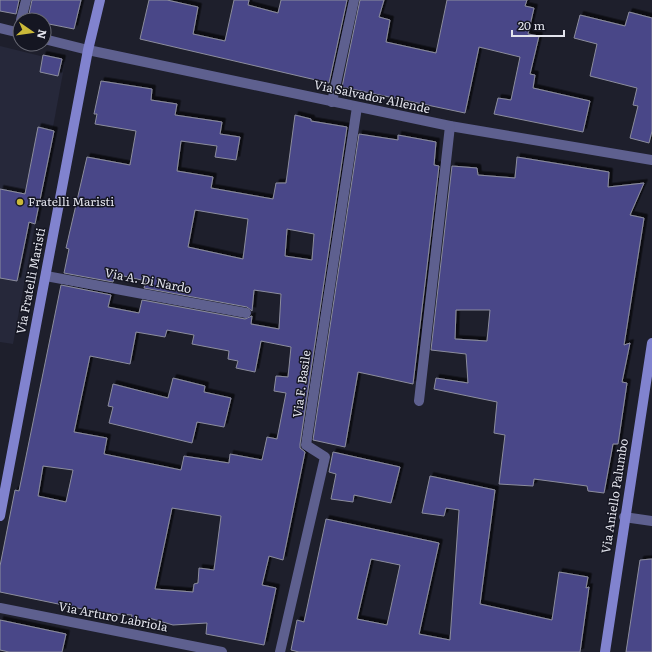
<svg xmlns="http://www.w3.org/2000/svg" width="652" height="652" font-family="Literata,serif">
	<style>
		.built { fill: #26283a }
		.building { fill: #484788; stroke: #8c8d9d; fill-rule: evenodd; filter: url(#shadow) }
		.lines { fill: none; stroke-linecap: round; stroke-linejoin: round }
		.street { stroke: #5e608f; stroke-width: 10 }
		.secondary { stroke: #8183cf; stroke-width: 10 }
		.poi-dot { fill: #cbb939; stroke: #151622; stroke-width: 1.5 }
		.labels { text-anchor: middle; stroke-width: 3; stroke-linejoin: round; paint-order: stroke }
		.street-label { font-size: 12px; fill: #e3e4ed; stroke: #151622 }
		.poi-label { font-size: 12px; fill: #e3e4ed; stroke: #151622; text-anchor: start }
	</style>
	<defs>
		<filter id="shadow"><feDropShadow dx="3.5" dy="-3.5" stdDeviation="0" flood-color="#0009"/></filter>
	</defs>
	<rect width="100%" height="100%" fill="#1e1f2c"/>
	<polygon class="built" points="0,46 65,62 13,344 0,342"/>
	<g class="building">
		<polygon points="0,0 19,0 16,14 0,11"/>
		<polygon points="32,0 81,0 74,29 44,23 44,20 28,19"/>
		<polygon points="149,0 167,0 198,7 193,34 225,41 234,0 249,0 248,5 278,13 281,0 347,0 329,83 140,39"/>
		<polygon points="360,0 384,0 379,17 390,20 386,42 436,53 447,0 527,0 525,6 534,8 528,34 539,36 530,74 535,75 533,88 590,101 583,132 494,114 498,98 511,100 520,57 479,47 465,113 342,87"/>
		<polygon points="629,12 652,18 652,131 649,143 630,138 638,106 633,105 637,88 590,76 597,44 574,38 580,15 625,26"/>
		<polygon points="43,55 62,59 58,76 40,72"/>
		<path d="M101 81 152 89 151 100 177 104 175 115 222 122 220 134 240 137 236 160 215 157 217 146 181 141 177 171 213 177 211 188 273 199 276 183H286L295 115 311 119V121L347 127 300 444V448L305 452 283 560 269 556 262 585 276 588 264 645 206 634 207 623 173 625 149 618 148 621 131 619 132 615 102 613 0 592V566L15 490 19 491 61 285 111 295 108 307 139 313 142 300 245 319 252 316 251 324 279 329 281 294 254 290 252 311 247 307 144 288 146 281 115 274 113 282 64 273 69 249 66 248 87 157 130 165 136 131 95 124 97 114H94ZM195 210 248 219 243 259 188 247ZM287 229 314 234 312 260 285 256ZM167 330 194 335 192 344 229 351 228 359 238 361 236 368 255 372 261 341 291 347 288 377 276 376 274 391 286 393 277 439 267 437 262 460 230 454 229 463 184 456 181 470 104 454 107 438 74 432 90 356 130 364 136 332 165 337ZM43 466 73 470 66 502 38 496ZM172 508 221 516 214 570 199 568 198 583 194 584 193 592 155 589Z"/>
		<polygon points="38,127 54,131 35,224 29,222 17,281 0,278 0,189 25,194"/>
		<polygon points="359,134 398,140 398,135 436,142 434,165 439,166 413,384 358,372 345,447 313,440"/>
		<path d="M517 157 609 172 608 187 644 183 630 215 644 218 624 345 630 343 622 382 627 383 618 444H613L604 493 588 491 587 486 534 479 533 486 499 484 505 435 494 433 497 402 434 389 436 378 468 383 466 354 431 350 452 166 477 168 478 175 515 178ZM456 310H490L487 341 455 339Z"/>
		<polygon points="173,378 205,386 204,392 231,398 224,427 197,422 192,443 109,423 113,407 108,406 113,384 168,398"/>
		<polygon points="333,452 400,467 391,503 354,495 353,502 331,499 336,474 329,472"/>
		<path d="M430 476 495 490 480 604 552 620 559 572 588 577 586 588 589 587 580 652H299L291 650 297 620 304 622 326 519 439 543 419 634 450 640 459 510 446 508 444 516 422 513ZM371 559 400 565 387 625 357 619Z"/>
		<polygon points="652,559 652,652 626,652 640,560"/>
		<polygon points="0,620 66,634 62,652 9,652 0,650"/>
	</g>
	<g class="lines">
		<g class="street">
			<polyline points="21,20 26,0"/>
			<polyline points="0,28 20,33"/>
			<polyline points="44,39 88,50 450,126 652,160"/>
			<polyline points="332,102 354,0"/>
			<polyline points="46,276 246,313"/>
			<polyline points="419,401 450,126"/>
			<polyline points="624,517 652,521"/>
			<polyline points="0,608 222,652"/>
			<polyline points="280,652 325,457 306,445 357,107"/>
		</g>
		<g class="secondary">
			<polyline points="0,516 88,50 100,0"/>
			<polyline points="605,652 652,343"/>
		</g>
	</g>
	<circle class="poi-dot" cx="20" cy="202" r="4"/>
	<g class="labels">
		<g class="street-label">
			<text transform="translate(372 97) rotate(12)" y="4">Via Salvador Allende</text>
			<text transform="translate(31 281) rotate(-79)" y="4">Via Fratelli Maristi</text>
			<text transform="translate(148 281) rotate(11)" y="4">Via A. Di Nardo</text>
			<text transform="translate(302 384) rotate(-82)" y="4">Via F. Basile</text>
			<text transform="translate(615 496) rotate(-81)" y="4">Via Aniello Palumbo</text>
			<text transform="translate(113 617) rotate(11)" y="4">Via Arturo Labriola</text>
		</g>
		<g class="poi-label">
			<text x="28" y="206">Fratelli Maristi</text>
		</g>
	</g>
	<g transform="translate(32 32) rotate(103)"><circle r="19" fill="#151622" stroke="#676873"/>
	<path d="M0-3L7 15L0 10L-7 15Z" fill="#cbb939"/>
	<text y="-6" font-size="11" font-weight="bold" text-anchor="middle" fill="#e3e4ed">N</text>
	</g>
	<path d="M512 30v6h52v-6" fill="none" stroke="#e3e4ed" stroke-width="2"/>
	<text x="518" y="30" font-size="12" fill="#e3e4ed" stroke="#151622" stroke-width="3" paint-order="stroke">20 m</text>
</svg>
